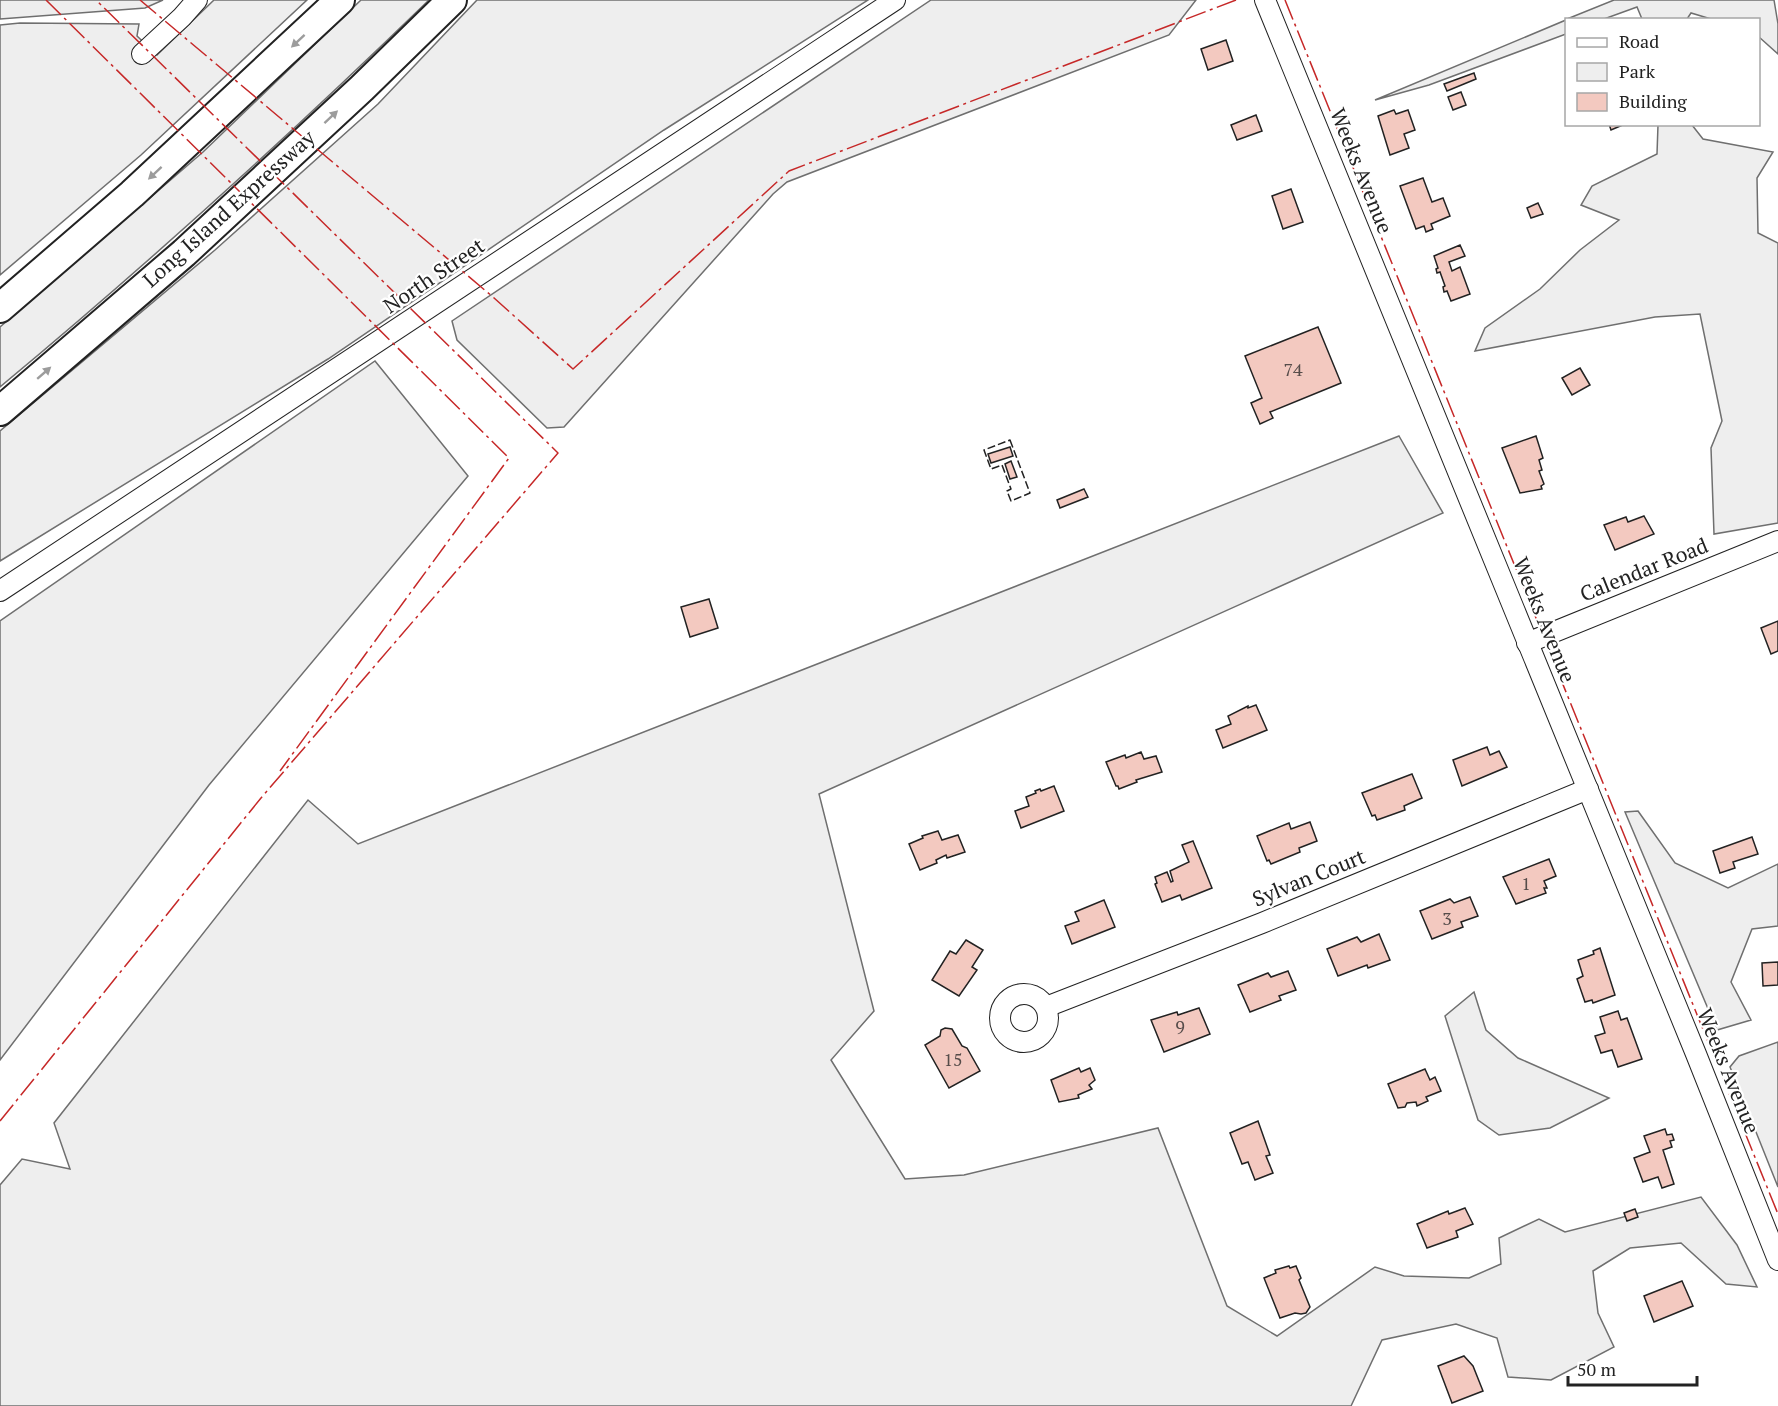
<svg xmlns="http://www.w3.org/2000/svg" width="1778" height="1406" font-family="'PT Serif',serif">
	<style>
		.green { fill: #eee; stroke: #6f6f6f; stroke-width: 1.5 }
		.building { fill: #f3c9c0; stroke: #222; stroke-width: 1.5 }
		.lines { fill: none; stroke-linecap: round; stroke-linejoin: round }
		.minor-casing { stroke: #222; stroke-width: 22 }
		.highway-casing { stroke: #222; stroke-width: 32 }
		.minor { stroke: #fff; stroke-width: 20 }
		.highway { stroke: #fff; stroke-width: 28 }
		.fence { stroke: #222; stroke-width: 1.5; stroke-dasharray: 8 3; stroke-linecap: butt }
		.power { stroke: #c62828; stroke-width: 1.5; stroke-dasharray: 21 4.5 3 4.5; stroke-linecap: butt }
		.oneway { fill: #9c9c9c }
		.labels { text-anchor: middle; stroke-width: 4.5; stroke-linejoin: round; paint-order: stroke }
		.number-label { font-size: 18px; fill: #564c4a }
		.street-label { font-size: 21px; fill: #222; stroke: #fff }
	</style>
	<rect width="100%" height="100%" fill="#fff"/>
	<g class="green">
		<polygon points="0,0 163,0 145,8 0,19"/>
		<polygon points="214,0 307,0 141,155 0,275 0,25 20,23 139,24 137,36 157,55"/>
		<path d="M361 0H429C291 134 148 264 0 387V327L203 152Z"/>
		<polygon points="477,0 868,0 664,130 328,359 0,561 0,431 215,250 378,104"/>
		<polygon points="931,0 1196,0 1169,35 787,182 773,194 564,427 547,428 457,340 452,321"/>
		<polygon points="1614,0 1774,0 1778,24 1778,54 1759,37 1758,20 1711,19 1691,13 1687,19 1642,19 1637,7 1604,19 1567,19"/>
		<polygon points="1566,20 1566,34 1429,85 1375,100"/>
		<polygon points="1658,125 1692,125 1703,139 1773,152 1757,178 1758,233 1778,243 1778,523 1714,534 1711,448 1722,421 1700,314 1655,317 1475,351 1485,328 1540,289 1580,250 1619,220 1581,205 1592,186 1657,154"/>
		<polygon points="375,361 468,476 209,785 0,1060 0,621"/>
		<polygon points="1399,436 1443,513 819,794 874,1011 831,1060 905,1179 964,1175 1158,1128 1227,1306 1277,1336 1375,1267 1404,1276 1469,1278 1501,1264 1499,1238 1539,1219 1565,1232 1701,1197 1737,1245 1757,1287 1726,1284 1681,1243 1630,1248 1593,1271 1598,1313 1614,1347 1551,1380 1508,1377 1497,1338 1456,1324 1382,1340 1351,1406 0,1406 0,1185 22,1159 70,1169 54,1123 308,800 358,844"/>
		<polygon points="1638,811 1675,863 1728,888 1778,864 1778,926 1752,929 1731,982 1751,1020 1717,1030 1625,812"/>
		<polygon points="1474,992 1486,1030 1518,1058 1609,1098 1550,1128 1499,1135 1478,1120 1445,1016"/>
		<polygon points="1778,1042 1778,1187 1730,1067 1739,1056"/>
	</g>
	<g class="building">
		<polygon points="1226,40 1233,61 1208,70 1201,49"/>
		<polygon points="1474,73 1476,79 1447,91 1444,84"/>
		<polygon points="1461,92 1466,105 1453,110 1448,97"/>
		<polygon points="1394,110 1396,114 1408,110 1415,130 1404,134 1409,148 1390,155 1378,116"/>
		<polygon points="1256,115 1262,131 1237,140 1231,125"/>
		<polygon points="1609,124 1625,124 1611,130"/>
		<polygon points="1423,178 1432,202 1443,198 1450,216 1431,224 1433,229 1426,232 1424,226 1416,229 1400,186"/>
		<polygon points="1291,189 1303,222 1283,229 1272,196"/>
		<polygon points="1538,203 1543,214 1531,218 1527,208"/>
		<polygon points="1460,245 1465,256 1449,262 1452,271 1460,267 1470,294 1451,301 1447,291 1444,292 1443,287 1445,286 1440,272 1437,273 1436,269 1438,268 1434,256"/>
		<polygon points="1318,327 1341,383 1270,412 1273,418 1260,424 1251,403 1262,398 1245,356"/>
		<polygon points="1580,368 1590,385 1572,395 1562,378"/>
		<polygon points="1536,436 1543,458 1539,460 1542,470 1539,471 1544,484 1541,486 1542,489 1520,493 1502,448"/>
		<polygon points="1010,447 1013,456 991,463 988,454"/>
		<polygon points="1011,461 1017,477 1010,479 1005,464"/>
		<polygon points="1084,489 1088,497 1060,508 1057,500"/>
		<polygon points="1644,516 1654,534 1615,550 1604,525 1626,517 1628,522"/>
		<polygon points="709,599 718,628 690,637 681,607"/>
		<polygon points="1778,621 1778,651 1771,654 1761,628"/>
		<polygon points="1256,705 1267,730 1223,748 1216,730 1231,724 1228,716 1248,706 1248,708"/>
		<polygon points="1487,747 1490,755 1499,751 1507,767 1462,786 1453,760"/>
		<polygon points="1141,752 1144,759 1156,756 1162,772 1136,780 1137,782 1119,789 1118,786 1116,786 1106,762 1125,755 1126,758"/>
		<polygon points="1412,774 1422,798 1404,806 1405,810 1377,820 1375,815 1372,816 1362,793"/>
		<polygon points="1054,786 1064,811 1021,828 1015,811 1029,806 1026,797 1036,793 1035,791 1040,789 1041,791"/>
		<polygon points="1310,822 1317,841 1299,848 1300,852 1271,864 1269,860 1267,861 1257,836 1289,823 1291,829"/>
		<polygon points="938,831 942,840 958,835 965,852 947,858 946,855 936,860 937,863 920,870 909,844 923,838 922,836"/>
		<polygon points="1752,837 1758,854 1733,862 1735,868 1720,873 1713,851"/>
		<polygon points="1193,841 1212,888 1182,900 1180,895 1162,902 1155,884 1157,883 1155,877 1167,872 1171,882 1173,881 1170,871 1189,862 1182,845"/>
		<polygon points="1549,859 1556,876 1544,881 1547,888 1544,888 1546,893 1516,904 1503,877"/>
		<polygon points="1470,897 1478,916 1461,922 1463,927 1432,939 1420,911 1450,899 1454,903"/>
		<polygon points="1104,900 1115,927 1072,944 1065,926 1079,921 1075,912"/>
		<polygon points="1379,934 1390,960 1368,968 1367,965 1338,976 1327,949 1357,937 1361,942"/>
		<polygon points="966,940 983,950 972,967 977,970 959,996 932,980 950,951 956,954"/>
		<polygon points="1600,948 1615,995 1593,1003 1592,1000 1585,1002 1577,979 1583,976 1578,960 1594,954 1593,951"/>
		<polygon points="1778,962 1778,985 1763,986 1762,963"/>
		<polygon points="1288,971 1296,990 1279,996 1281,1000 1250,1012 1238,985 1268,973 1271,977"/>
		<polygon points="1199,1008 1210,1034 1164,1052 1151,1020 1177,1012 1178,1015"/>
		<polygon points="1618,1011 1621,1020 1627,1018 1642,1059 1618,1067 1612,1050 1601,1053 1595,1036 1605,1033 1600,1017"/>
		<polygon points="945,1028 952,1029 962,1046 967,1048 980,1071 949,1088 925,1045 940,1036 941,1030"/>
		<polygon points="1079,1068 1081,1072 1090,1068 1095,1080 1089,1085 1092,1089 1078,1095 1079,1098 1059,1102 1051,1080"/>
		<polygon points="1425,1069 1430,1080 1435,1077 1441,1091 1426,1097 1428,1101 1417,1106 1416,1102 1407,1103 1405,1107 1398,1108 1388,1084"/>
		<polygon points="1258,1121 1270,1155 1266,1156 1273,1173 1255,1180 1248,1162 1242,1164 1230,1133"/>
		<polygon points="1665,1129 1667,1135 1672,1134 1674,1140 1670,1141 1672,1147 1663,1150 1674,1184 1662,1188 1658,1177 1643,1182 1634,1158 1650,1152 1644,1136"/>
		<polygon points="1465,1208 1473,1224 1456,1231 1458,1237 1427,1248 1417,1224 1448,1211 1449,1214"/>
		<polygon points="1635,1209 1638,1217 1627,1221 1624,1213"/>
		<polygon points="1289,1266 1290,1268 1296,1266 1301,1278 1299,1280 1310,1307 1306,1313 1301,1314 1295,1313 1280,1318 1264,1278 1276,1273 1275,1270"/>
		<polygon points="1682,1281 1693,1306 1654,1322 1644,1296"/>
		<polygon points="1464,1356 1473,1366 1483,1391 1452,1403 1438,1366"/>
	</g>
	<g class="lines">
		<g class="minor-casing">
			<g id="minor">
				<polyline points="1265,0 1696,1054 1778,1260"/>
				<polyline points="142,54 182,17 197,0"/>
				<polyline points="0,591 895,0"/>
				<polyline points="1527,643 1778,541"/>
				<circle cx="1024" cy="1018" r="24"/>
				<polyline points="1046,1007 1262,923 1588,789"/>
			</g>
		</g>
		<g class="highway-casing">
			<g id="highway">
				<polyline points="0,308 132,194 340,0"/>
				<polyline points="0,411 184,253 362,88 452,0"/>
			</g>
		</g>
		<use href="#minor" class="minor"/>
		<use href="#highway" class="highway"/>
		<polygon class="fence" points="1010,440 1030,493 1011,501 1007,491 1011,489 1002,465 991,469 984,450"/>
		<g class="power">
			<polyline points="46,0 509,458 280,771"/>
			<polyline points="140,0 493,297 573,369 789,171 1236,0"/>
			<polyline points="1285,0 1778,1214"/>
			<polyline points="0,1121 261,798 558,453 96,0"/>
		</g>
	</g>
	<defs><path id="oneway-solid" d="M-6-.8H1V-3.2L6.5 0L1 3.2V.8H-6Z" transform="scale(1.5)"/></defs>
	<g class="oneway">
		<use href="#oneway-solid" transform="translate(298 41) rotate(137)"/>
		<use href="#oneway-solid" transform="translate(331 117) rotate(-43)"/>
		<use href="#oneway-solid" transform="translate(155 173) rotate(137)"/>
		<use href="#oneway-solid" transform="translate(44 373) rotate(-41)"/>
	</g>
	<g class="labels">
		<g class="number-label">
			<text x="1293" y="376">74</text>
			<text x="1526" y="890">1</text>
			<text x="1447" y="925">3</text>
			<text x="1180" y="1033">9</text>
			<text x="953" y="1066">15</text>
		</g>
		<g class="street-label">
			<text transform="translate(1361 171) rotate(68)" y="7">Weeks Avenue</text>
			<text transform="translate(229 209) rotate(-42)" y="7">Long Island Expressway</text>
			<text transform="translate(434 276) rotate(-34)" y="7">North Street</text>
			<text transform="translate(1644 570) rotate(-22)" y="7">Calendar Road</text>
			<text transform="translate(1544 620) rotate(68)" y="7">Weeks Avenue</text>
			<text transform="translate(1309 878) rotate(-22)" y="7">Sylvan Court</text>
			<text transform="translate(1728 1071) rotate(68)" y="7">Weeks Avenue</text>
		</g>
	</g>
	<rect x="1565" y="18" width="195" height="108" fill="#ffffff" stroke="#a7a7a7" stroke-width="1.5"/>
	<rect x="1577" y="38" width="30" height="9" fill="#ffffff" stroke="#a7a7a7" stroke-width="1.5"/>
	<text x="1619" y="48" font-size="18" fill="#222222">Road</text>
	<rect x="1577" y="63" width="30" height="18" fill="#eeeeee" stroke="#a7a7a7" stroke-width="1.5"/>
	<text x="1619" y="78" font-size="18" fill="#222222">Park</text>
	<rect x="1577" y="93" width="30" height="18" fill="#f3c9c0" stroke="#a7a7a7" stroke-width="1.5"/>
	<text x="1619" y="108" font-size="18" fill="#222222">Building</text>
	<path d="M1568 1376v9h129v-9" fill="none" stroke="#222222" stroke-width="3"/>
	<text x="1577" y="1376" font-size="18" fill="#222222" stroke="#ffffff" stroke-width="4.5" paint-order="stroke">50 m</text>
</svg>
